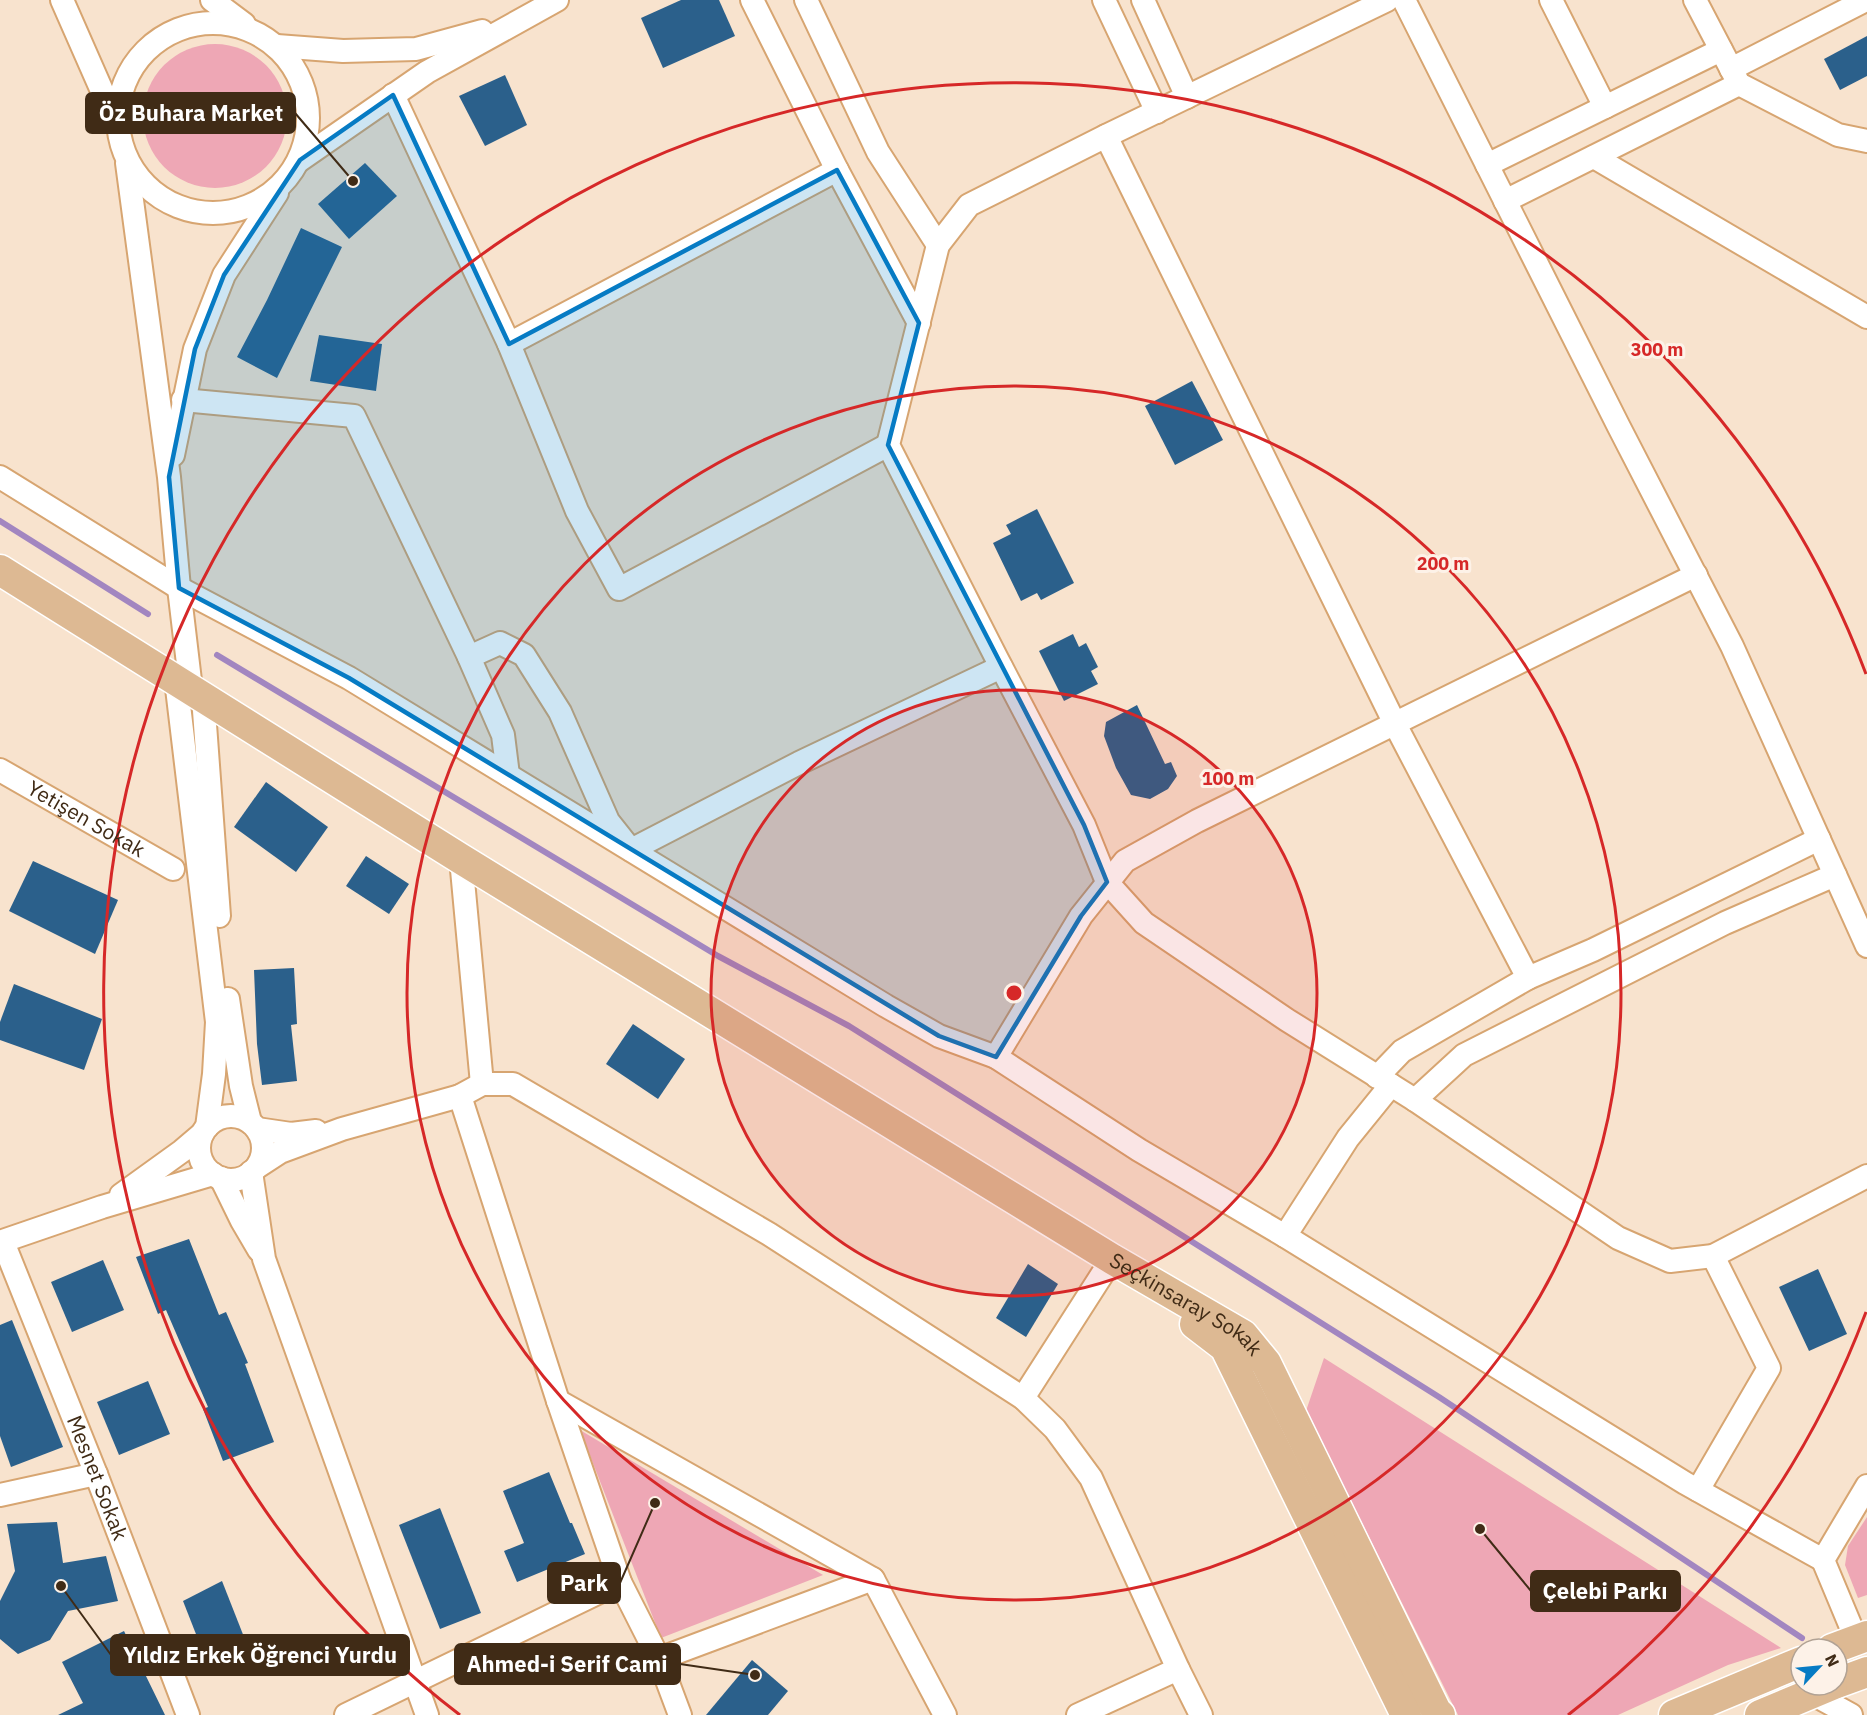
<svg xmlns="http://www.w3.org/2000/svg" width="1867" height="1715" font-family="'IBM Plex Sans',sans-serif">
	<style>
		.green { fill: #eea7b5 }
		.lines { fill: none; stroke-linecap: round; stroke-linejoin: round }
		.stream { stroke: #a286c0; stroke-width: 6 }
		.building { fill: #2b608b }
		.minor-casing { stroke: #d7a571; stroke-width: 26 }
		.major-casing { stroke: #fff; stroke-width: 33 }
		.minor { stroke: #fff; stroke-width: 22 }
		.major { stroke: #ddb993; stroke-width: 30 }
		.marked { fill: #067bc4; fill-opacity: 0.2; stroke: #067bc4; stroke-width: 4.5; stroke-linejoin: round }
		.ring { fill: none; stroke: #d62828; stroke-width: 3 }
		.labels { text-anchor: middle; stroke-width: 6; stroke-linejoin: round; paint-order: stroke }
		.street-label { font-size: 21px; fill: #402b16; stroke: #fdf2e8 }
		.centre { fill: #d62828; stroke: #fdf2e8; stroke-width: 3 }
		.ring-label { font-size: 18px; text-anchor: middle; font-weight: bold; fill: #d62828; stroke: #fdf2e8; stroke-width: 6; stroke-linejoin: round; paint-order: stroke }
		.leader { fill: none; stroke: #402b16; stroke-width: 2 }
		.callout-dot { fill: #402b16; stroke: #fdf2e8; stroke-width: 2 }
		.callout { fill: #402b16; stroke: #402b16; stroke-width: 2 }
		.callout-label { font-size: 22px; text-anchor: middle; font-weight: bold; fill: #fff }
	</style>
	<rect width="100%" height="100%" fill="#f8e3ce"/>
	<g class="green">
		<circle cx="215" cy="116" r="72"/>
		<polygon points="1324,1358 1781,1648 1728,1665 1618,1715 1458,1715 1306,1411"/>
		<polygon points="580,1430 823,1575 661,1638"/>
		<polygon points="1867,1517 1867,1595 1858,1598 1845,1565 1848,1546"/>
	</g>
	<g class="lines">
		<g class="stream">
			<polyline points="0,521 148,614"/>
			<polyline points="217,655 718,956 849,1026 1439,1397 1802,1638"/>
		</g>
	</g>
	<g class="building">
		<polygon points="681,0 719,0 735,36 663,68 641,18"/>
		<polygon points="1867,36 1867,76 1840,90 1824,59"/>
		<polygon points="505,75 527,125 485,146 459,96"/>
		<polygon points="365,163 397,196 349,239 318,204"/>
		<polygon points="301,228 342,247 277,378 237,357 267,300"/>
		<polygon points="319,335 382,344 376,391 310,381"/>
		<polygon points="1192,381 1223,440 1175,465 1145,406"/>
		<polygon points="1037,509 1074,583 1041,600 1037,593 1021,601 993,543 1011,534 1006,525"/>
		<polygon points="1073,634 1079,647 1086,643 1098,667 1091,671 1098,684 1064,701 1039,651"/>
		<polygon points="1137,705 1165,764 1171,762 1177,776 1168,789 1150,799 1131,795 1116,768 1104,736 1106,722"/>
		<polygon points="266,782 328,827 296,872 234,827"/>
		<polygon points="366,856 409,884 389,914 346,886"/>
		<polygon points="33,861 118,900 95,954 9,911"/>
		<polygon points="294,968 297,1024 291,1025 297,1081 262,1085 257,1044 254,970"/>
		<polygon points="14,984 102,1019 84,1070 0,1040 0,1022"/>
		<polygon points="633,1024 685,1059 658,1099 606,1064"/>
		<polygon points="189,1239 219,1315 226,1312 248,1363 245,1364 274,1442 223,1461 203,1409 208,1407 166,1310 158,1314 136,1257"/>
		<polygon points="103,1260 124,1310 72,1332 51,1282"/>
		<polygon points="1028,1264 1058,1284 1026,1337 996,1318"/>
		<polygon points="1818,1269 1847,1334 1809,1351 1779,1287"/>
		<polygon points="12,1320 63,1447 11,1467 0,1436 0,1325"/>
		<polygon points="148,1381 170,1434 119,1455 97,1402"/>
		<polygon points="549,1472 570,1523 572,1523 585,1554 517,1582 504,1551 524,1543 503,1491"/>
		<polygon points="440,1508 481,1613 440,1629 399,1525"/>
		<polygon points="57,1522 63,1563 106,1556 118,1601 68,1611 50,1640 18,1654 0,1639 0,1601 15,1571 7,1524"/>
		<polygon points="222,1581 244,1637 203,1652 183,1601"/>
		<polygon points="124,1631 165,1715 58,1715 83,1703 62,1662"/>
		<polygon points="752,1660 788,1691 768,1715 706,1715"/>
	</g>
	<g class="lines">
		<g class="minor-casing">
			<g id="minor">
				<polyline points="62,0 117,125"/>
				<polyline points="212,0 244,24"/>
				<polyline points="752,0 837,170 919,323"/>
				<polyline points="806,0 878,152 938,245"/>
				<polyline points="1104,0 1157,112"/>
				<polyline points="1143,0 1187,97"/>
				<polyline points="1387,0 1106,136 969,205 938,245 888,445 996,657 1084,825 1107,882 1144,923 1287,1020 1415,1100 1618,1238 1670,1261 1713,1256 1867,1176"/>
				<polyline points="1404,0 1619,427 1732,646 1867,946"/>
				<polyline points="1551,0 1605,107"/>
				<polyline points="1695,0 1739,84 1838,135 1867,141"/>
				<circle cx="213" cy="118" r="95"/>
				<polyline points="277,46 343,51 416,49 482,31"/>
				<polyline points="1731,69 1866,0"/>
				<polyline points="393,95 509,344 577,511 619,589 888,445"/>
				<polyline points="1106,136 1397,728 1528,978"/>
				<polyline points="1594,157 1867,317"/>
				<polyline points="300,160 427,72 557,0"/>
				<polyline points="127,163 169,477 179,588 191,689"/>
				<polyline points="1487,165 1721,50"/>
				<polyline points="1505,201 1739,84"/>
				<polyline points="509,344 837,170"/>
				<polyline points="183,400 354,416 469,657 503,735 508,775"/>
				<polyline points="173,455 195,349 224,275 277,193"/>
				<polyline points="0,477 179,588 349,678 886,1006 939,1036 996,1057 1139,1150 1285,1236 1685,1483 1823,1560"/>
				<polyline points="469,657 500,643 524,655 560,712 608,821 631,850 799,763 1001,667"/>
				<polyline points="176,680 217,1022 214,1074 207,1127"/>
				<polyline points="203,697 219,916"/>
				<path id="s1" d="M0 770 173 869"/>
				<polyline points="461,859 482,1084"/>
				<polyline points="228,999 241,1086 250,1122"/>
				<polyline points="996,1057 1081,916 1125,861 1197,821 1696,575"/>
				<polyline points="1377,1077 1402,1051 1528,978 1593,950 1819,839"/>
				<polyline points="460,1096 558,1401 620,1582 659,1659 680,1715"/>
				<polyline points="1415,1100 1464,1055 1725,923 1835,875"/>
				<circle cx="231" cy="1148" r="32"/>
				<polyline points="257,1129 291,1134 316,1131"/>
				<polyline points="257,1167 280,1152 342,1129 460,1096 482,1084 513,1084 769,1234 1023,1398 1055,1429 1091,1478 1178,1669 1201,1715"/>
				<polyline points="251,1172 264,1259 427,1715"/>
				<polyline points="221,1178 242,1221 259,1250"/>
				<polyline points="121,1195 182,1151 202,1134"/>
				<polyline points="1285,1236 1348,1138 1391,1085"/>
				<polyline points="0,1242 102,1207 213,1174"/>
				<path id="s2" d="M3 1242 96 1474 188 1715"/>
				<polyline points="1023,1398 1112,1259"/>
				<polyline points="558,1401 873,1579 945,1715"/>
				<polyline points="1698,1490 1769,1368 1713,1256"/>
				<polyline points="0,1495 96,1474"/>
				<polyline points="1856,1639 1823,1560 1867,1486"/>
				<polyline points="659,1659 873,1579"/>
				<polyline points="1811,1693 1851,1715"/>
				<polyline points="346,1715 620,1582"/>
				<polyline points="1078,1715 1178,1669"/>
			</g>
		</g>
		<g class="major-casing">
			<g id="major">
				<path id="s3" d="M0 570 461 859 1112 1259 1243 1335 1266 1363 1436 1711 1440 1715"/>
				<polyline points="1195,1324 1225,1347 1406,1715"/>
				<polyline points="1832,1649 1867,1636"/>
				<polyline points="1837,1683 1867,1672"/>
				<polyline points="1674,1715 1801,1662"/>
				<polyline points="1760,1715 1832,1685"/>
			</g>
		</g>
		<use href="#minor" class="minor"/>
		<use href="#major" class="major"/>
	</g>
	<path class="marked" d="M393 95 509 344 837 170 919 323 888 445 1084 825 1107 882 1081 916 996 1057 939 1036 349 678 179 588 169 477 195 349 224 275 300 160Z"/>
	<circle cx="1014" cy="993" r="303" fill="#d62828" fill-opacity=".12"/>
	<g class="ring">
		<circle cx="1014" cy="993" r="303"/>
		<circle cx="1014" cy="993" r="607"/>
		<path d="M1866 1312A910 910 0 0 1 1568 1715M460 1715A910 910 0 1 1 1866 674"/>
	</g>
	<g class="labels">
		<g class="street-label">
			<text dy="7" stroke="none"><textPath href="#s1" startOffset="99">Yetişen Sokak</textPath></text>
			<text dy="7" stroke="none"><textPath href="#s3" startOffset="1395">Seçkinsaray Sokak</textPath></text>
			<text dy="7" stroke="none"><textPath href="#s2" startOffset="254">Mesnet Sokak</textPath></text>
		</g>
	</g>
	<circle cx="1014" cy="993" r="9" class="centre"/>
	<g class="ring-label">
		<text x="1657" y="356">300 m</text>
		<text x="1443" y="570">200 m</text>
		<text x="1228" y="785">100 m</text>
	</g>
	<path class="leader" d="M353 181L295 113M655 1503L620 1583M1480 1529L1531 1591M61 1586L111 1655M755 1675L680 1664"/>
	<g class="callout-dot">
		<circle cx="353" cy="181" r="6"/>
		<circle cx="655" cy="1503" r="6"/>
		<circle cx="1480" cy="1529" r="6"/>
		<circle cx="61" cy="1586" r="6"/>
		<circle cx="755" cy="1675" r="6"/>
	</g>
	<g class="callout">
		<rect x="86" y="93" width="209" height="40" rx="6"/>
		<rect x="548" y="1563" width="72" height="40" rx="6"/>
		<rect x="1531" y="1571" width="149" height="40" rx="6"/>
		<rect x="111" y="1635" width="298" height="40" rx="6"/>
		<rect x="455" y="1644" width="225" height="40" rx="6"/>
	</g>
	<g class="callout-label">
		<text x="191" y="121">Öz Buhara Market</text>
		<text x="584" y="1591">Park</text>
		<text x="1605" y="1599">Çelebi Parkı</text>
		<text x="260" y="1663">Yıldız Erkek Öğrenci Yurdu</text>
		<text x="567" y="1672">Ahmed-i Serif Cami</text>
	</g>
	<g transform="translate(1819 1667) rotate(64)"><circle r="28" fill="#fdf2e8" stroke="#b1a294" stroke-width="1.5"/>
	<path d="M0-4.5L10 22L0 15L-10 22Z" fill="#067bc4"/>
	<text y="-9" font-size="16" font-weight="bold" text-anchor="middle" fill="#402b16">N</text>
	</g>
</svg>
